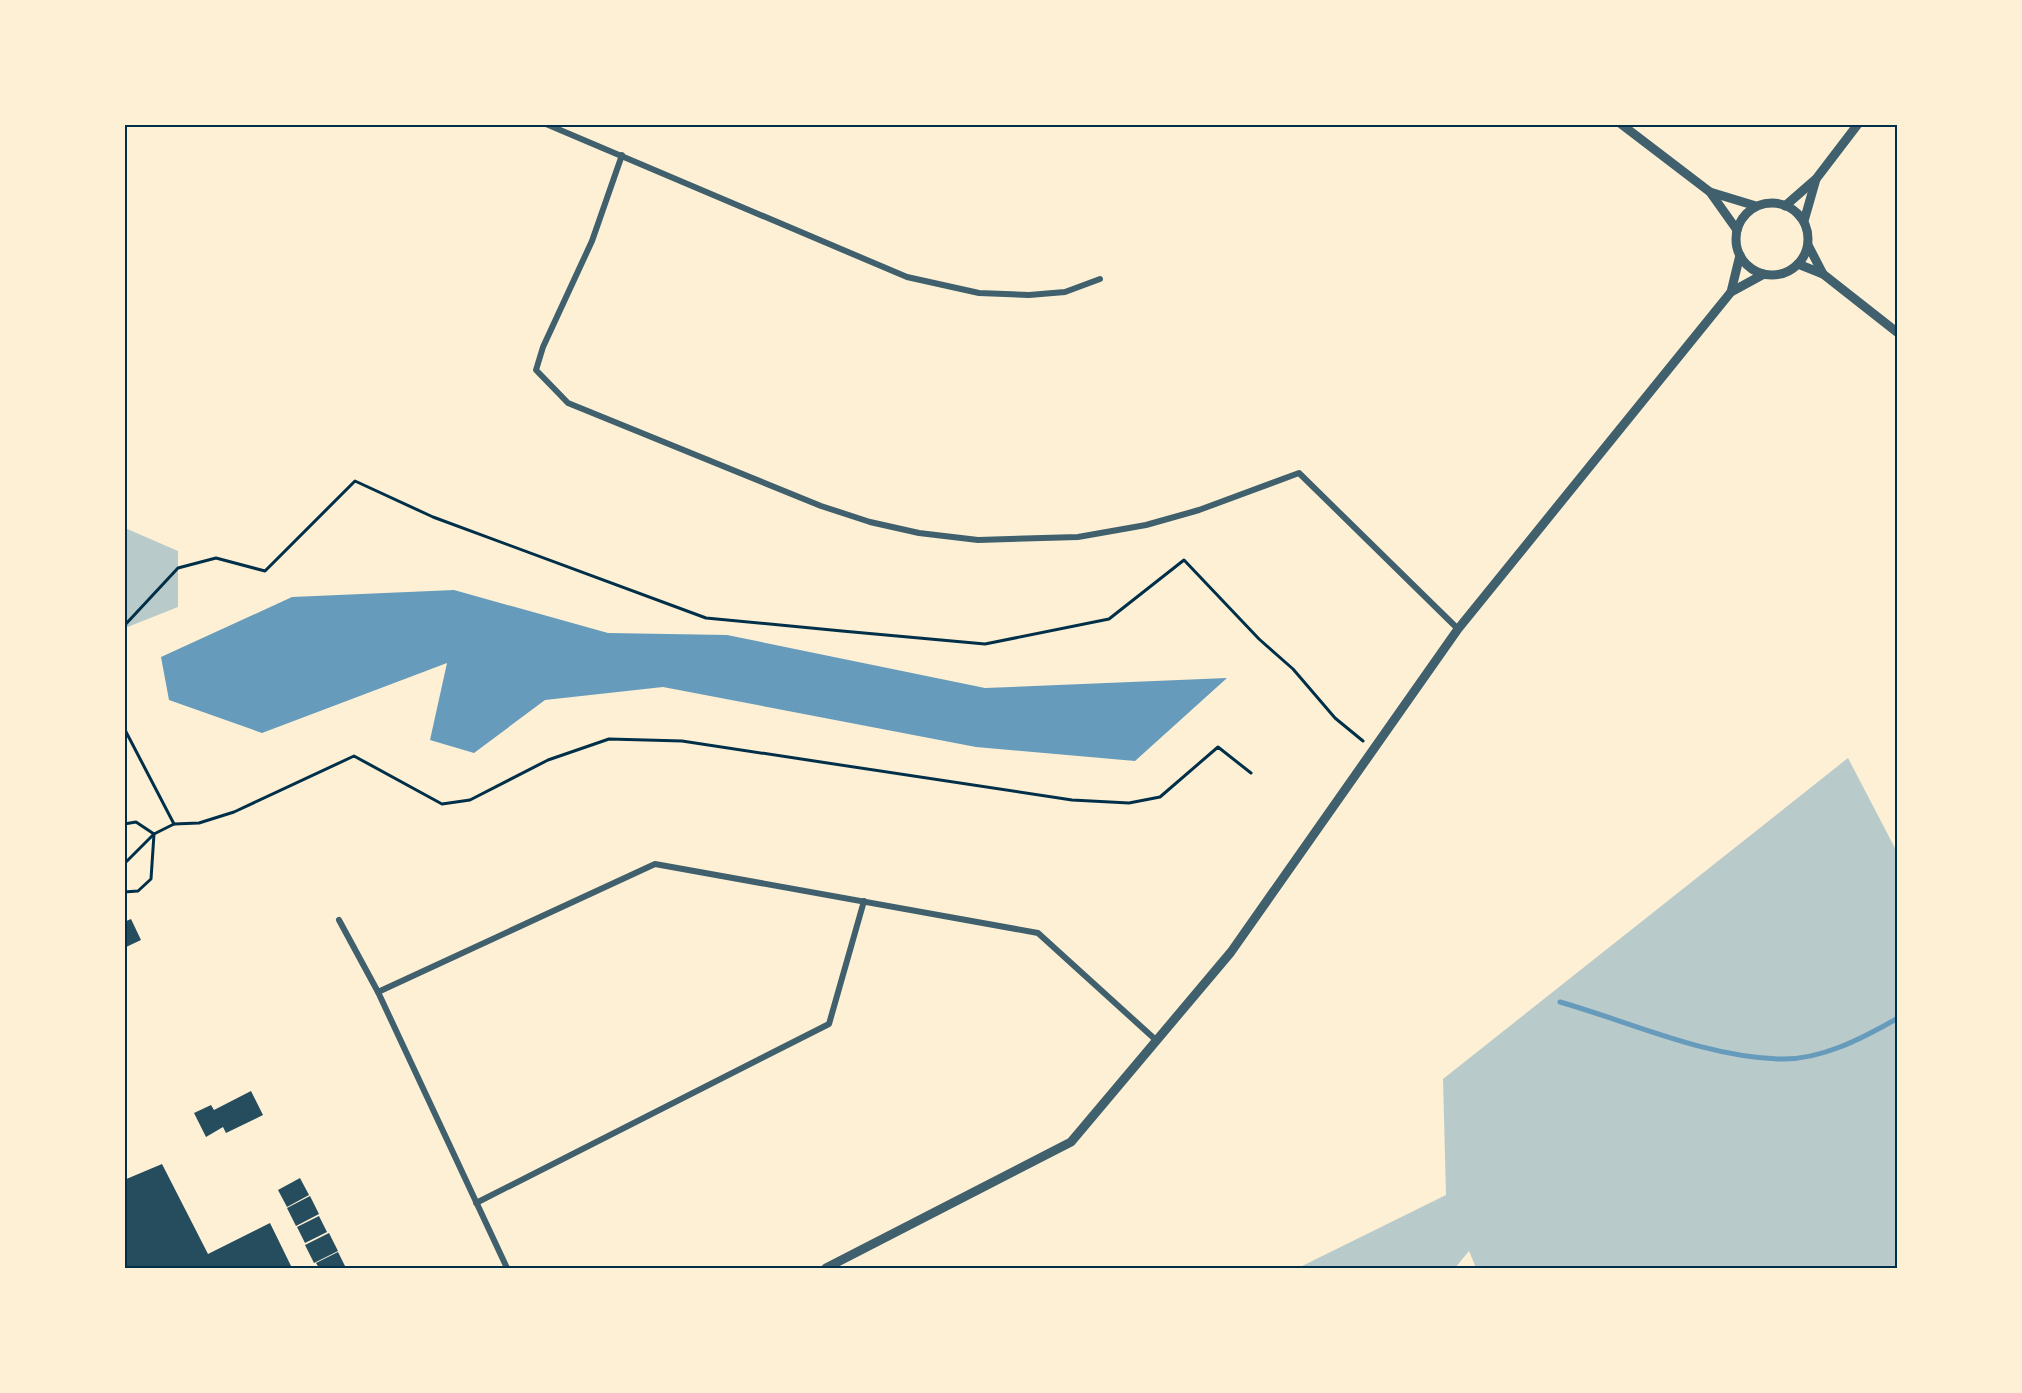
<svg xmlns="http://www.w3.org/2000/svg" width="2022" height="1393" font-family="Manrope,sans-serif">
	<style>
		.green { fill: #b9caca }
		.water { fill: #669bbc }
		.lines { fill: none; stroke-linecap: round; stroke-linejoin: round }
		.stream { stroke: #669bbc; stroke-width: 5 }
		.building { fill: #264d5e }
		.path { stroke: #003049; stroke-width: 3 }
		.minor { stroke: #3f606c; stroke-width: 6 }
		.tertiary { stroke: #3f606c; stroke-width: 9 }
		.neatline { fill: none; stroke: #003049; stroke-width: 2 }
	</style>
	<rect width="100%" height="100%" fill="#fdf0d5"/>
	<g class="green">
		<polygon points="125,528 178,551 178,607 125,628"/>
		<polygon points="1848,758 1897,852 1897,1268 1476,1268 1469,1251 1455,1268 1298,1268 1446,1195 1443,1079"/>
	</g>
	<polygon class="water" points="454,590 608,633 727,635 985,688 1227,678 1135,761 976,747 663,687 545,700 474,753 430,740 447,663 262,733 169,700 161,657 292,597"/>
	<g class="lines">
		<path class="stream" d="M1560 1002C1633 1023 1703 1056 1778 1059 1820 1061 1863 1038 1898 1018"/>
	</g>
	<g class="building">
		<polygon points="131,919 141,940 124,948 124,922"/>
		<polygon points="251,1091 263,1115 226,1133 223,1127 206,1137 194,1113 211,1105 214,1110"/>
		<polygon points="162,1164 208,1254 270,1223 292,1268 124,1268 124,1180"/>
		<polygon points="300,1178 309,1195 287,1207 278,1190"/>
		<polygon points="310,1196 319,1214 296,1226 287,1208"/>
		<polygon points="319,1216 327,1232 305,1243 297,1227"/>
		<polygon points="329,1233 338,1251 314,1263 305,1245"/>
		<polygon points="338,1252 346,1268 319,1268 316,1263"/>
	</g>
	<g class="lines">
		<g class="path">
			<polyline points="124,626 178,568 216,558 265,571 355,481 433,517 706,618 842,631 985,644 1109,619 1184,560 1259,639 1293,669 1335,718 1363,741"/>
			<polyline points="124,728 174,824"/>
			<polyline points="124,824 136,822 154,834 151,879 138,891 124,892"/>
			<polyline points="124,864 154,834 174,824 199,823 234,812 354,756 442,804 470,800 548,760 609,739 682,741 1072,800 1129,803 1160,797 1218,747 1251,773"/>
		</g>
		<g class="minor">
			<polyline points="546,124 907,277 979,293 1029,295 1065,292 1100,279"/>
			<polyline points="622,155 592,241 543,347 536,370 568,403 821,506 870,522 919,533 978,540 1078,537 1146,525 1199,510 1299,473 1458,629"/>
			<polyline points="339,920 378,992"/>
			<polyline points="476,1203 829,1024 864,901"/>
			<polyline points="507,1268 378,992 655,864 1038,933 1157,1041"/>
		</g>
		<g class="tertiary">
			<polyline points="1621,124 1710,192 1737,230"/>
			<polyline points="1710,192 1756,206"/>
			<circle cx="1772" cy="239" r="36"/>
			<polyline points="1785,206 1816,179 1858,124"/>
			<polyline points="1804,221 1816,179"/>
			<polyline points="1808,245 1823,274"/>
			<polyline points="1798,264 1823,274 1898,333"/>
			<polyline points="1731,292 1740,255"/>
			<polyline points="826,1268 1071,1142 1231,952 1458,629 1731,292 1764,274"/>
		</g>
	</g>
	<rect width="2022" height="1393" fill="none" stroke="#fdf0d5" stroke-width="252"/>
	<rect x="126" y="126" width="1770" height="1141" class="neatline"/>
</svg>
